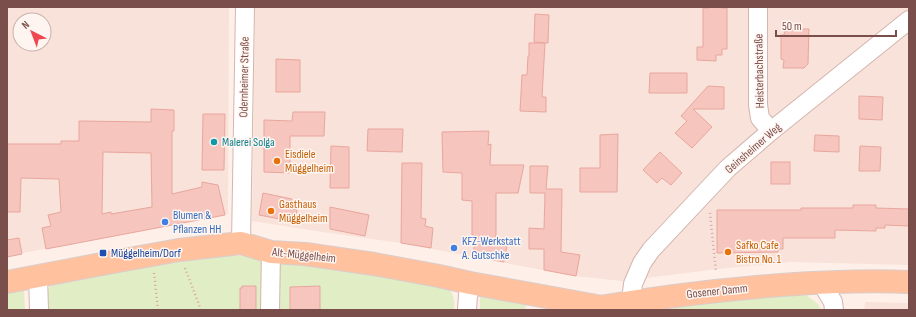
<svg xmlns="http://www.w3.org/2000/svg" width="916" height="317" font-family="'Sofia Sans Condensed',sans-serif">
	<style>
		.residential { fill: #f8e2d9; fill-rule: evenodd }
		.green { fill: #e0edc5 }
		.building { fill: #f5c5be; stroke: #e9a69d; fill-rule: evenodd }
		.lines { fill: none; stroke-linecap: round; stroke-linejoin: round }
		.minor-casing { stroke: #d4b5af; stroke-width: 20 }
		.major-casing { stroke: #dacdcc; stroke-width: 24 }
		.path { stroke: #dba7a0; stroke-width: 2.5; stroke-dasharray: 1 3; stroke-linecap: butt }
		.minor { stroke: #fff; stroke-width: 18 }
		.major { stroke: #ffc19e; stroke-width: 22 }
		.culture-dot { fill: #0f9aa8; stroke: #fff5f0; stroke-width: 1.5 }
		.food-dot { fill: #e8710a; stroke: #fff5f0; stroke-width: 1.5 }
		.shop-dot { fill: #3f7fe0; stroke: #fff5f0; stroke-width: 1.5 }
		.transit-dot { fill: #1a4fb4; stroke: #fff5f0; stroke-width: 1.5 }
		.labels { text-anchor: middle; stroke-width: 3; stroke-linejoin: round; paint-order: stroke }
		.street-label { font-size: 12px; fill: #7a4e4a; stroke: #fff5f0 }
		.culture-label { font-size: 12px; fill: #0d838f; stroke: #fff5f0; text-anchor: start }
		.food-label { font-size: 12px; fill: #c56008; stroke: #fff5f0; text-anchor: start }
		.shop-label { font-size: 12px; fill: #366cbe; stroke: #fff5f0; text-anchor: start }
		.transit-label { font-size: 12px; fill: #164399; stroke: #fff5f0; text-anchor: start }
	</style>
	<rect width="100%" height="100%" fill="#fef0e8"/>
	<g class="residential">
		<path d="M7 7H229L228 214 7 256ZM20 20H44V44H20Z"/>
		<polygon points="255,7 909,7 909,265 791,262 718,269 622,281 574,276 401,243 322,232 252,221"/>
		<polygon points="865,302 909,303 909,310 864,310"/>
	</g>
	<g class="green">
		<path d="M213 256H280L449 289C454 295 455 302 454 310H44L47 290 52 284 66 278Z"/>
		<polygon points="7,290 24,290 25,310 7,310"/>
		<polygon points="480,294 524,302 526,307 524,310 480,310"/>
		<polygon points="805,294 818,304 821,310 674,310 674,306 676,303"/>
	</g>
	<g class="building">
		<polygon points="709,7 721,7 721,8 727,8 727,49 722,49 722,55 716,55 716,61 697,60 697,47 703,47 703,8 709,8"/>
		<polygon points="535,14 549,15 548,43 534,42"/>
		<polygon points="785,29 809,29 808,64 804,68 783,68 784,60 781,59 781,35 784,35"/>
		<polygon points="529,43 545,43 542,97 546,97 546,112 520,111 522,75 527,75 528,56 529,56"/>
		<polygon points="276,59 300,60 300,92 276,92"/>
		<polygon points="650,73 687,73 687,93 649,93"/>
		<polygon points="708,86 724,87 724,109 693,109 712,127 692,148 675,133 687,121 681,116"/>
		<polygon points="859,96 883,97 882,120 859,119"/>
		<path d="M151 109 174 110V131H172V194L202 187V182L218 185 225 215 46 249 42 228 51 226 48 215 61 212 59 179 21 178 20 212H7V144H61V141H79V121L151 122ZM103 152 151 153 152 207 111 214V212L102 214Z"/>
		<polygon points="293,112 325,112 324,136 290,136 290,173 264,172 264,120 292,121"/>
		<polygon points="203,114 225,114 224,170 202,170"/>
		<polygon points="368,129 403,129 402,152 367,151"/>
		<polygon points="489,131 488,145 491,144 490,165 524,165 518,193 496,193 496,234 495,239 508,241 504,262 472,256 477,236 472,235 472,201 462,200 462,173 443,172 442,132"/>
		<polygon points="618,134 617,192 580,192 580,168 600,168 600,135"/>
		<polygon points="815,135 839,136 839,152 814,151"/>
		<polygon points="331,146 349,147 349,188 330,188"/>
		<polygon points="860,146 881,147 880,171 859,171"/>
		<polygon points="660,152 682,173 671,185 662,178 657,183 643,170"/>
		<rect x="771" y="162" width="19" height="22"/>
		<polygon points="402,163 422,163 421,218 426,219 425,226 433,228 431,248 401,243"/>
		<polygon points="530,166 548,166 546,189 562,189 561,252 580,255 576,276 544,270 544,249 529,249 529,228 544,229 545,193 530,193"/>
		<polygon points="263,193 292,199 291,208 297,210 295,222 259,215"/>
		<polygon points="853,205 876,205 876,208 909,209 909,226 885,225 885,228 876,228 876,231 835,230 835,238 783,238 783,249 778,249 778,252 717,253 717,210 801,210 801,208 853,208"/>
		<polygon points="330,207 369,215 365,236 330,229"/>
		<polygon points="19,238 22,254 7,257 7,240"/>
		<polygon points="242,286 256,286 256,310 240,310 240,288 242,288"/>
		<polygon points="320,286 320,310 290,310 290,287"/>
	</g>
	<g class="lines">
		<g class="minor-casing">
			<g id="minor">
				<polyline points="758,7 758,105 760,118 771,131"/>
				<polyline points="241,243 245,7"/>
				<polyline points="38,276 39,310"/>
				<polyline points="821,282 833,302 834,310"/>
				<polyline points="270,310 271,252"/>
				<polyline points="467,310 468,295 470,283"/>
				<polyline points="630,310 633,284 642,263 651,250 728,168 771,131 909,20"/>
			</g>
		</g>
		<g class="major-casing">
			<g id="major">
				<polyline points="7,282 107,263 179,250 241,243 271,252 305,254 374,264 439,276 470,283 602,307"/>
				<path d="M588 309C652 298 716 290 781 285 824 282 866 280 909 282"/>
			</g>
		</g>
		<g class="path">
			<polyline points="710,213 716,272"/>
			<polyline points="185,268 201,310"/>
			<polyline points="154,273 158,310"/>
		</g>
		<use href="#minor" class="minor"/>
		<use href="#major" class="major"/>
	</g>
	<circle class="culture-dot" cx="214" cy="142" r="4"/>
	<g class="food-dot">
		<circle cx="277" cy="161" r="4"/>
		<circle cx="271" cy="211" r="4"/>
		<circle cx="728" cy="252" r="4"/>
	</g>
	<g class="shop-dot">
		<circle cx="165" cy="222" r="4"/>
		<circle cx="454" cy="248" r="4"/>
	</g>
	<rect class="transit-dot" x="99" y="249" width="8" height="8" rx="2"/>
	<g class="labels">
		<g class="street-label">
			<text transform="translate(759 71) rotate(-91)" y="4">Heisterbachstraße</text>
			<text transform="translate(244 77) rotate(-89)" y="4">Odernheimer Straße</text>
			<text transform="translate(753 148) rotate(-41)" y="4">Geinsheimer Weg</text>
			<text transform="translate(304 255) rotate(6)" y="4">Alt-Müggelheim</text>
			<text transform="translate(717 291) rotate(-6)" y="4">Gosener Damm</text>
		</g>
		<g class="culture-label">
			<text x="222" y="146">Malerei Solga</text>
		</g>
		<g class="food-label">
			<text x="285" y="158">Eisdiele<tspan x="285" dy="14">Müggelheim</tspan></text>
			<text x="279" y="208">Gasthaus<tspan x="279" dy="14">Müggelheim</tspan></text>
			<text x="736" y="249">Safko Cafe<tspan x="736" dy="14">Bistro No. 1</tspan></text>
		</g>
		<g class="shop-label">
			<text x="173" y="219">Blumen &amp;<tspan x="173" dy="14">Pflanzen HH</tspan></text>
			<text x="462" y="245">KFZ-Werkstatt<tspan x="462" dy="14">A. Gutschke</tspan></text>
		</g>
		<g class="transit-label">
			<text x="111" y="257">Müggelheim/Dorf</text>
		</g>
	</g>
	<rect width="916" height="317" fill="none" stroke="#7a4e4a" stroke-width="16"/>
	<g transform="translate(32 32) rotate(318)"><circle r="19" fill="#fff5f0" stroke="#cab2ae"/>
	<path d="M0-3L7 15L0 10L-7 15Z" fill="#ee474f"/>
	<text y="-6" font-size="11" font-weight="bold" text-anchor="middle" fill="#7a4e4a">N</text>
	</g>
	<path d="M776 30v6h120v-6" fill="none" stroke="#7a4e4a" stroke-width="2"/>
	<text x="782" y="30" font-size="12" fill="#7a4e4a" stroke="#fff5f0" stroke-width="3" paint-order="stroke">50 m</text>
</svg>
